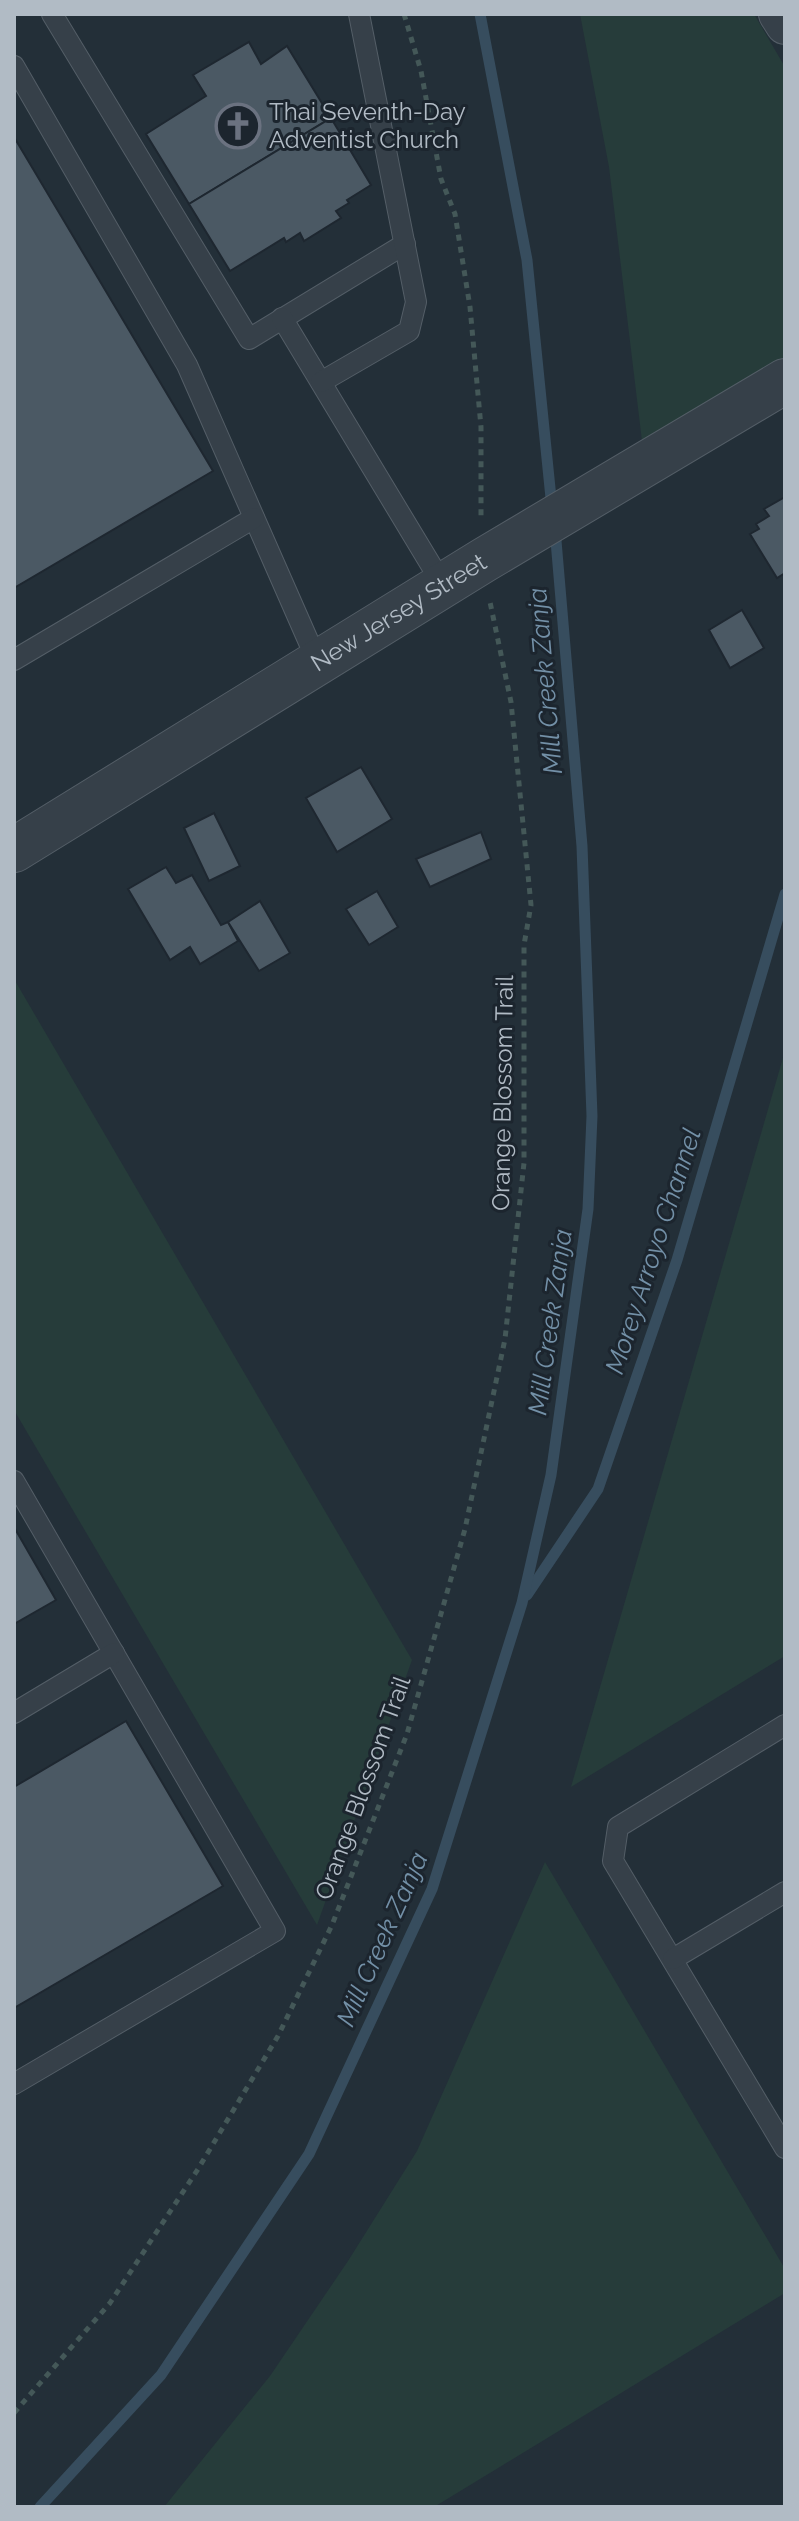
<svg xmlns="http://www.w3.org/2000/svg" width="799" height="2521" font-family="Raleway,sans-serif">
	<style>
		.green { fill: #263c3a }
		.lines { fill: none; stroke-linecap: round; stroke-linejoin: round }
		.stream { stroke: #374d5e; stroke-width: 11 }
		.building { fill: #4b5964; stroke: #1e2730; stroke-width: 2 }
		.service-casing { stroke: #545e67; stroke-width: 22 }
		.minor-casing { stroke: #545e67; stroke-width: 40 }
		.tertiary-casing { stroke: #545e67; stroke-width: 46 }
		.path { stroke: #445858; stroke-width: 5; stroke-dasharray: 6 6; stroke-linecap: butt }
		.service { stroke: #364049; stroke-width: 20 }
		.minor { stroke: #364049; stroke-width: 38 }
		.tertiary { stroke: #364049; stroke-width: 44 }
		.labels { text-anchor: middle; stroke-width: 6; stroke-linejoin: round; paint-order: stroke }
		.poi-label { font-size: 24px; fill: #b1bbc5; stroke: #1c252e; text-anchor: start }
		.street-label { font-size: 24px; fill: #b1bbc5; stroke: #1c252e }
		.water-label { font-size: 26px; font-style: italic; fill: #7390a7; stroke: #1c252e }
	</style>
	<rect width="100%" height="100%" fill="#232f38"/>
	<g class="green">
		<polygon points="580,14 754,14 785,67 785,357 642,441 609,167"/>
		<polygon points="14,979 412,1660 317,1925 14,1410"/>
		<polygon points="785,1051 785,1656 571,1787"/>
		<polygon points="545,1862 785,2269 785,2293 434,2507 164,2507 270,2376 348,2261 417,2151"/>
	</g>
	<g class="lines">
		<g class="stream">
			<polyline points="480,14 527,260 552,508"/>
			<polyline points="527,1595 598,1489 677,1260 785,894"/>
			<polyline points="40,2507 161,2375 309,2154 432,1889 522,1603 551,1475 588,1209 592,1116 582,846 555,529"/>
		</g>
	</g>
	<g class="building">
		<polygon points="249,42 261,64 287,46 331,118 189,204 146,134 206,96 193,75"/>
		<polygon points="331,118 371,185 347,200 349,203 336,211 341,218 304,241 300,233 286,242 284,238 230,271 189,204"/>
		<polygon points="14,137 213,471 14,588"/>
		<polygon points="785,497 785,573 777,578 750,534 759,529 756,524 769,516 764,509"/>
		<polygon points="742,610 764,648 730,668 709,630"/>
		<polygon points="361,767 392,819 337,852 306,798"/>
		<polygon points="214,813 240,866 209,881 184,828"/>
		<polygon points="481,832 491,859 430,887 416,859"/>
		<polygon points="166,867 176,883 192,875 221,925 228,922 238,941 200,964 190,947 170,960 128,889"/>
		<polygon points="377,891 398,927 369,945 346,909"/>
		<polygon points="260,901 290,953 259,971 228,922"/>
		<polygon points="14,1527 56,1600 14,1624"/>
		<polygon points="126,1721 223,1886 14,2008 14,1787"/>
	</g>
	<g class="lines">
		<g class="service-casing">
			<g id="service">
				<polyline points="52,14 249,339 405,244"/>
				<polyline points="14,66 187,365 318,663"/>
				<polyline points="282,318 443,585"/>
				<polyline points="321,382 409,331 416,302 359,14"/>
				<polyline points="14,660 254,518"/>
				<polyline points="14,1481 275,1931 14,2084"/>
				<polyline points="14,1713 114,1653"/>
				<polyline points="785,1725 618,1827 613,1861 785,2148"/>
				<polyline points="673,1959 785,1892"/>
			</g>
		</g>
		<g class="minor-casing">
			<polyline id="minor" points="778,14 785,25"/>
		</g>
		<g class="tertiary-casing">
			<g id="tertiary">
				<path id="s1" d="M14 850 484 560 785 381"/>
			</g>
		</g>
		<g class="path">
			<polyline points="404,14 421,71 441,179 455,214 470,307 481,427 481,516"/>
			<polyline points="14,2413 110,2303 198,2169 278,2036 332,1925 407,1734 465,1529 505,1339 524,1163 524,945 531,905 511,702 490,602"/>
		</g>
		<use href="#service" class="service"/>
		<use href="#minor" class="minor"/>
		<use href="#tertiary" class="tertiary"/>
	</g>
	<defs>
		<g id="church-ring" transform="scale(2.3)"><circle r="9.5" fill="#1c252e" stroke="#6b7280" stroke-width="1.5"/><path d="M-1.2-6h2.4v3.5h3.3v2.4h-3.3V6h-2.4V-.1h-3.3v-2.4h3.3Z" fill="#6b7280"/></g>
	</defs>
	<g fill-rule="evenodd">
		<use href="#church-ring" x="238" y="126"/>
	</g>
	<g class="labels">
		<g class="poi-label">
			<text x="269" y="120">Thai Seventh-Day<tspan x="269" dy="28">Adventist Church</tspan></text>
		</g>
		<g class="street-label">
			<text dy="8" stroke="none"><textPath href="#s1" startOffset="452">New Jersey Street</textPath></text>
			<text transform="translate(503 1093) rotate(-89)" y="8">Orange Blossom Trail</text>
			<text transform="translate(363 1788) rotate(-70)" y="8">Orange Blossom Trail</text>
		</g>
		<g class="water-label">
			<text transform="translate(545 681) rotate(-95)" y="9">Mill Creek Zanja</text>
			<text transform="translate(653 1251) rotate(-72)" y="9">Morey Arroyo Channel</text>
			<text transform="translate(550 1322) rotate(-82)" y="9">Mill Creek Zanja</text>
			<text transform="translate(382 1939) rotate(-66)" y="9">Mill Creek Zanja</text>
		</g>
	</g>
	<rect width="799" height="2521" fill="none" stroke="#b1bbc5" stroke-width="32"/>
</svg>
